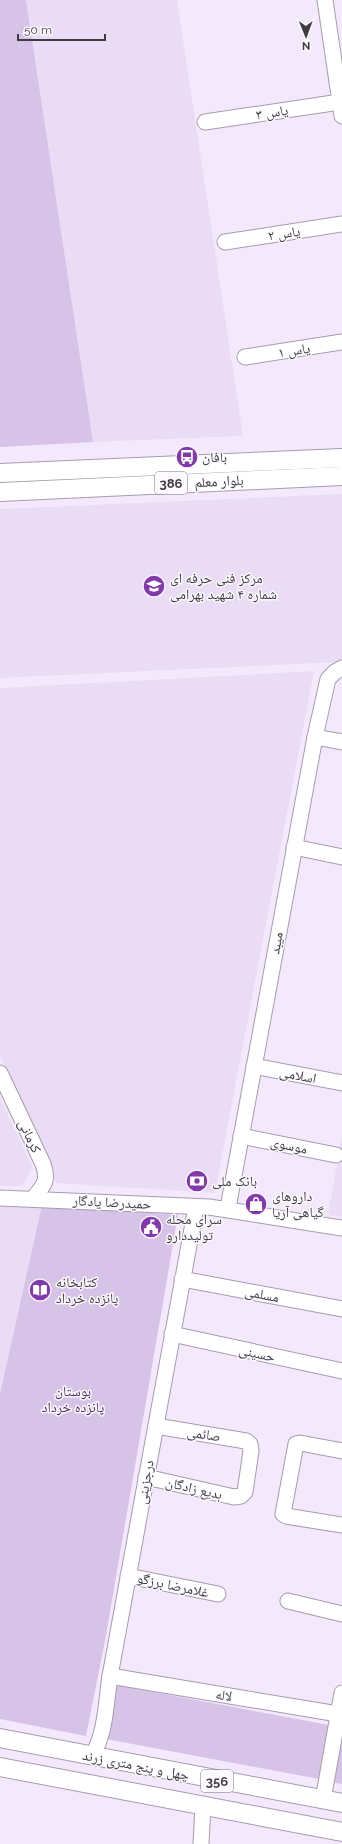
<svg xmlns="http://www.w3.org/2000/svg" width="342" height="1844" font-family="Raleway,'Noto Naskh Arabic',sans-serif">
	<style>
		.built { fill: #ebdcf6 }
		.green { fill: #d7c2e8 }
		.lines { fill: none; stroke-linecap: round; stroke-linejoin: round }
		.minor-casing { stroke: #a69cae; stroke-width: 17 }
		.major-casing { stroke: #a69cae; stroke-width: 20 }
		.minor { stroke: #fff; stroke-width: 15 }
		.major { stroke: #fff; stroke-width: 18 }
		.labels { text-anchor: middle; stroke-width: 3; stroke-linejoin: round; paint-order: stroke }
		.shield { fill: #fcfafe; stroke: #78747a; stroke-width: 1 }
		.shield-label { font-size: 13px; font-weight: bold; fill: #3f3b42 }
		.street-label { font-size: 14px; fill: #3f3b42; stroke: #fcfafe }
		.poi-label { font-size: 14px; fill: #3f3b42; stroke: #fcfafe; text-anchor: start }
		.park-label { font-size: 14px; fill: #4b2d5e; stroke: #fcfafe }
	</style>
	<rect width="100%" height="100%" fill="#f4e9fc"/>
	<g class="built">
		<polygon points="26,0 177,0 243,436 93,442"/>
		<polygon points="342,494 342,662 0,678 0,509"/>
		<polygon points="314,671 215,1193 56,1183 0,1057 0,688"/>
		<polygon points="0,1098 33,1168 22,1186 0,1186"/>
		<polygon points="342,1136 342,1217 328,1215"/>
		<polygon points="0,1203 42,1205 0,1394"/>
	</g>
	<g class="green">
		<polygon points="0,0 26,0 93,442 0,447"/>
		<polygon points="42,1205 178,1215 105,1641 86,1736 0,1719 0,1394"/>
		<polygon points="116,1685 329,1725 319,1779 106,1739"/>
		<polygon points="342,1727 342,1784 331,1782"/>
	</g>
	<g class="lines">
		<g class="minor-casing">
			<g id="minor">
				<polyline points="325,0 342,116"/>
				<polyline points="205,122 340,102"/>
				<polyline points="225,242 342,224"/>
				<polyline points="245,357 342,342"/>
				<polyline points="315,737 342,742"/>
				<polyline points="294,847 342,857"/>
				<polyline points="254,1066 342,1083"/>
				<path d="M0 1073 43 1164C49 1182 44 1184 33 1199"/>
				<polyline points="241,1136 336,1155"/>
				<polyline points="0,1198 209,1207 342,1228"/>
				<polyline points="228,1208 315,737 328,679 335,672 342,668"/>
				<polyline points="182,1279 342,1309"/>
				<polyline points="172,1334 342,1371"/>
				<polyline points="342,1451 300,1443 296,1444 283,1514 286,1516 342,1525"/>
				<polyline points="146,1477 234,1497 241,1496 245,1492 251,1451 250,1444 246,1441 156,1426"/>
				<polyline points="128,1576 218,1594"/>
				<polyline points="288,1601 342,1614"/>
				<polyline points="110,1676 338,1714"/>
				<path d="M92 1756C106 1733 106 1702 110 1676L196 1207"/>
				<polyline points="323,1800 342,1693"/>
				<polyline points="201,1844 203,1805"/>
			</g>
		</g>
		<g class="major-casing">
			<g id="major">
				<polyline points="0,473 342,458"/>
				<polyline points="0,492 342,476"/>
				<polyline points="0,1738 342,1803"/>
				<polyline points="0,1767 342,1832"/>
			</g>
		</g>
		<use href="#minor" class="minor"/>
		<use href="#major" class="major"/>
	</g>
	<defs>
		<g id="bus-disc" transform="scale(1.15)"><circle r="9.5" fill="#8139ab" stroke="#fcfafe"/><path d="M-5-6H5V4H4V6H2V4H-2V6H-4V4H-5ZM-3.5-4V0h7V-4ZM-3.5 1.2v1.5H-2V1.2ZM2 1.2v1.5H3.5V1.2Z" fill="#fff"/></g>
		<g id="school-disc" transform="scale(1.15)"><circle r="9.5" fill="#8139ab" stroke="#fcfafe"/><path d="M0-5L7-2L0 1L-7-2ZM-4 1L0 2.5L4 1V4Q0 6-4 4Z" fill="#fff"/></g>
		<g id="bank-disc" transform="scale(1.15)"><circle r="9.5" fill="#8139ab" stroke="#fcfafe"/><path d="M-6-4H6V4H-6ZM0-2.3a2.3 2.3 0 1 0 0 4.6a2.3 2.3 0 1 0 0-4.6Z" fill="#fff"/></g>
		<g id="shop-disc" transform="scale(1.15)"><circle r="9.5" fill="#8139ab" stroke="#fcfafe"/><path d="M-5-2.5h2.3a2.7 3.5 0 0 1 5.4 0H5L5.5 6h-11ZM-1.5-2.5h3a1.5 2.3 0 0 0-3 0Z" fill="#fff"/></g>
		<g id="civic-disc" transform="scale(1.15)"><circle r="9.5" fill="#8139ab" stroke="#fcfafe"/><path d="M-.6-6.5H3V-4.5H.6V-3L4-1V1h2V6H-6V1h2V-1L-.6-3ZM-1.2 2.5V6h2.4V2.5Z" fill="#fff"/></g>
		<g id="library-disc" transform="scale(1.15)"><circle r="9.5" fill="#8139ab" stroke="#fcfafe"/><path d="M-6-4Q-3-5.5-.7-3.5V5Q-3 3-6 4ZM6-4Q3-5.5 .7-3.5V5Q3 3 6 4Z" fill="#fff"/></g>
	</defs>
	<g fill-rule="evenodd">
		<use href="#bus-disc" x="187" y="457"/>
		<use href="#school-disc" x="154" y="586"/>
		<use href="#bank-disc" x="197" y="1181"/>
		<use href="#shop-disc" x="256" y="1204"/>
		<use href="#civic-disc" x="151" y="1227"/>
		<use href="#library-disc" x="40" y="1290"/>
	</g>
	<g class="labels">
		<g class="shield">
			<rect x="155" y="472" width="32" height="22" rx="3"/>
			<rect x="201" y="1770" width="32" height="22" rx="3"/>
		</g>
		<g class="shield-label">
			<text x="171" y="488">386</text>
			<text x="217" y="1786">356</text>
		</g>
		<g class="street-label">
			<text transform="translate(272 112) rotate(-9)" y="5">یاس ۳</text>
			<text transform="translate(284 233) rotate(-9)" y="5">یاس ۲</text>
			<text transform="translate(294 350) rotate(-9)" y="5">یاس ۱</text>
			<text transform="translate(219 481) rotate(-3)" y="5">بلوار معلم</text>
			<text transform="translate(276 943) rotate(-80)" y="5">میبد</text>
			<text transform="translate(298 1075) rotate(11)" y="5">اسلامی</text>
			<text transform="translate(30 1136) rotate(65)" y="5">کرمانی</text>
			<text transform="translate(289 1145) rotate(12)" y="5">موسوی</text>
			<text transform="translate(112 1202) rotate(3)" y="5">حمیدرضا یادگار</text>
			<text transform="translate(262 1294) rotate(11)" y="5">مسلمی</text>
			<text transform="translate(257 1353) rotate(12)" y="5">حسینی</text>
			<text transform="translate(204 1434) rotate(9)" y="5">صائمی</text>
			<text transform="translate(145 1482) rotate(-80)" y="5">درجزینی</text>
			<text transform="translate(194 1488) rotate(13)" y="5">بدیع زادگان</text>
			<text transform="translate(173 1585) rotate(12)" y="5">غلامرضا برزگو</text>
			<text transform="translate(224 1695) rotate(9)" y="5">لاله</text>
			<text transform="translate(136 1765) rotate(11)" y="5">چهل و پنج متری زرند</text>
		</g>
		<g class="poi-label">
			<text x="202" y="462">بافان</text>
			<text x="170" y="583">مرکز فنی حرفه ای<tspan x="170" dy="16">شماره ۴ شهید بهرامی</tspan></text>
			<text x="212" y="1186">بانک ملی</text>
			<text x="272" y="1201">داروهای<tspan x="272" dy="16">گیاهی آریا</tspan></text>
			<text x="166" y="1224">سرای محله<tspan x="166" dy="16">تولیددارو</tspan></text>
			<text x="56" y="1287">کتابخانه<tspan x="56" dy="16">پانزده خرداد</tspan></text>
		</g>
		<g class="park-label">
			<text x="73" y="1396">بوستان<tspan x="73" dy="16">پانزده خرداد</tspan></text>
		</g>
	</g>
	<g transform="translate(306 36) rotate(179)" stroke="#fcfafe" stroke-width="3" paint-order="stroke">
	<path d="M0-3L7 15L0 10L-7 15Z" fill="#3f3b42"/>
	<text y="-6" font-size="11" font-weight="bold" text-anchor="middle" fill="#3f3b42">N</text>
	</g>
	<path d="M18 34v6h87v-6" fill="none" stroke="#3f3b42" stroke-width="2"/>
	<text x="24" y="34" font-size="12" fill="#3f3b42" stroke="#fcfafe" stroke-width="3" paint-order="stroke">50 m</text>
</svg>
